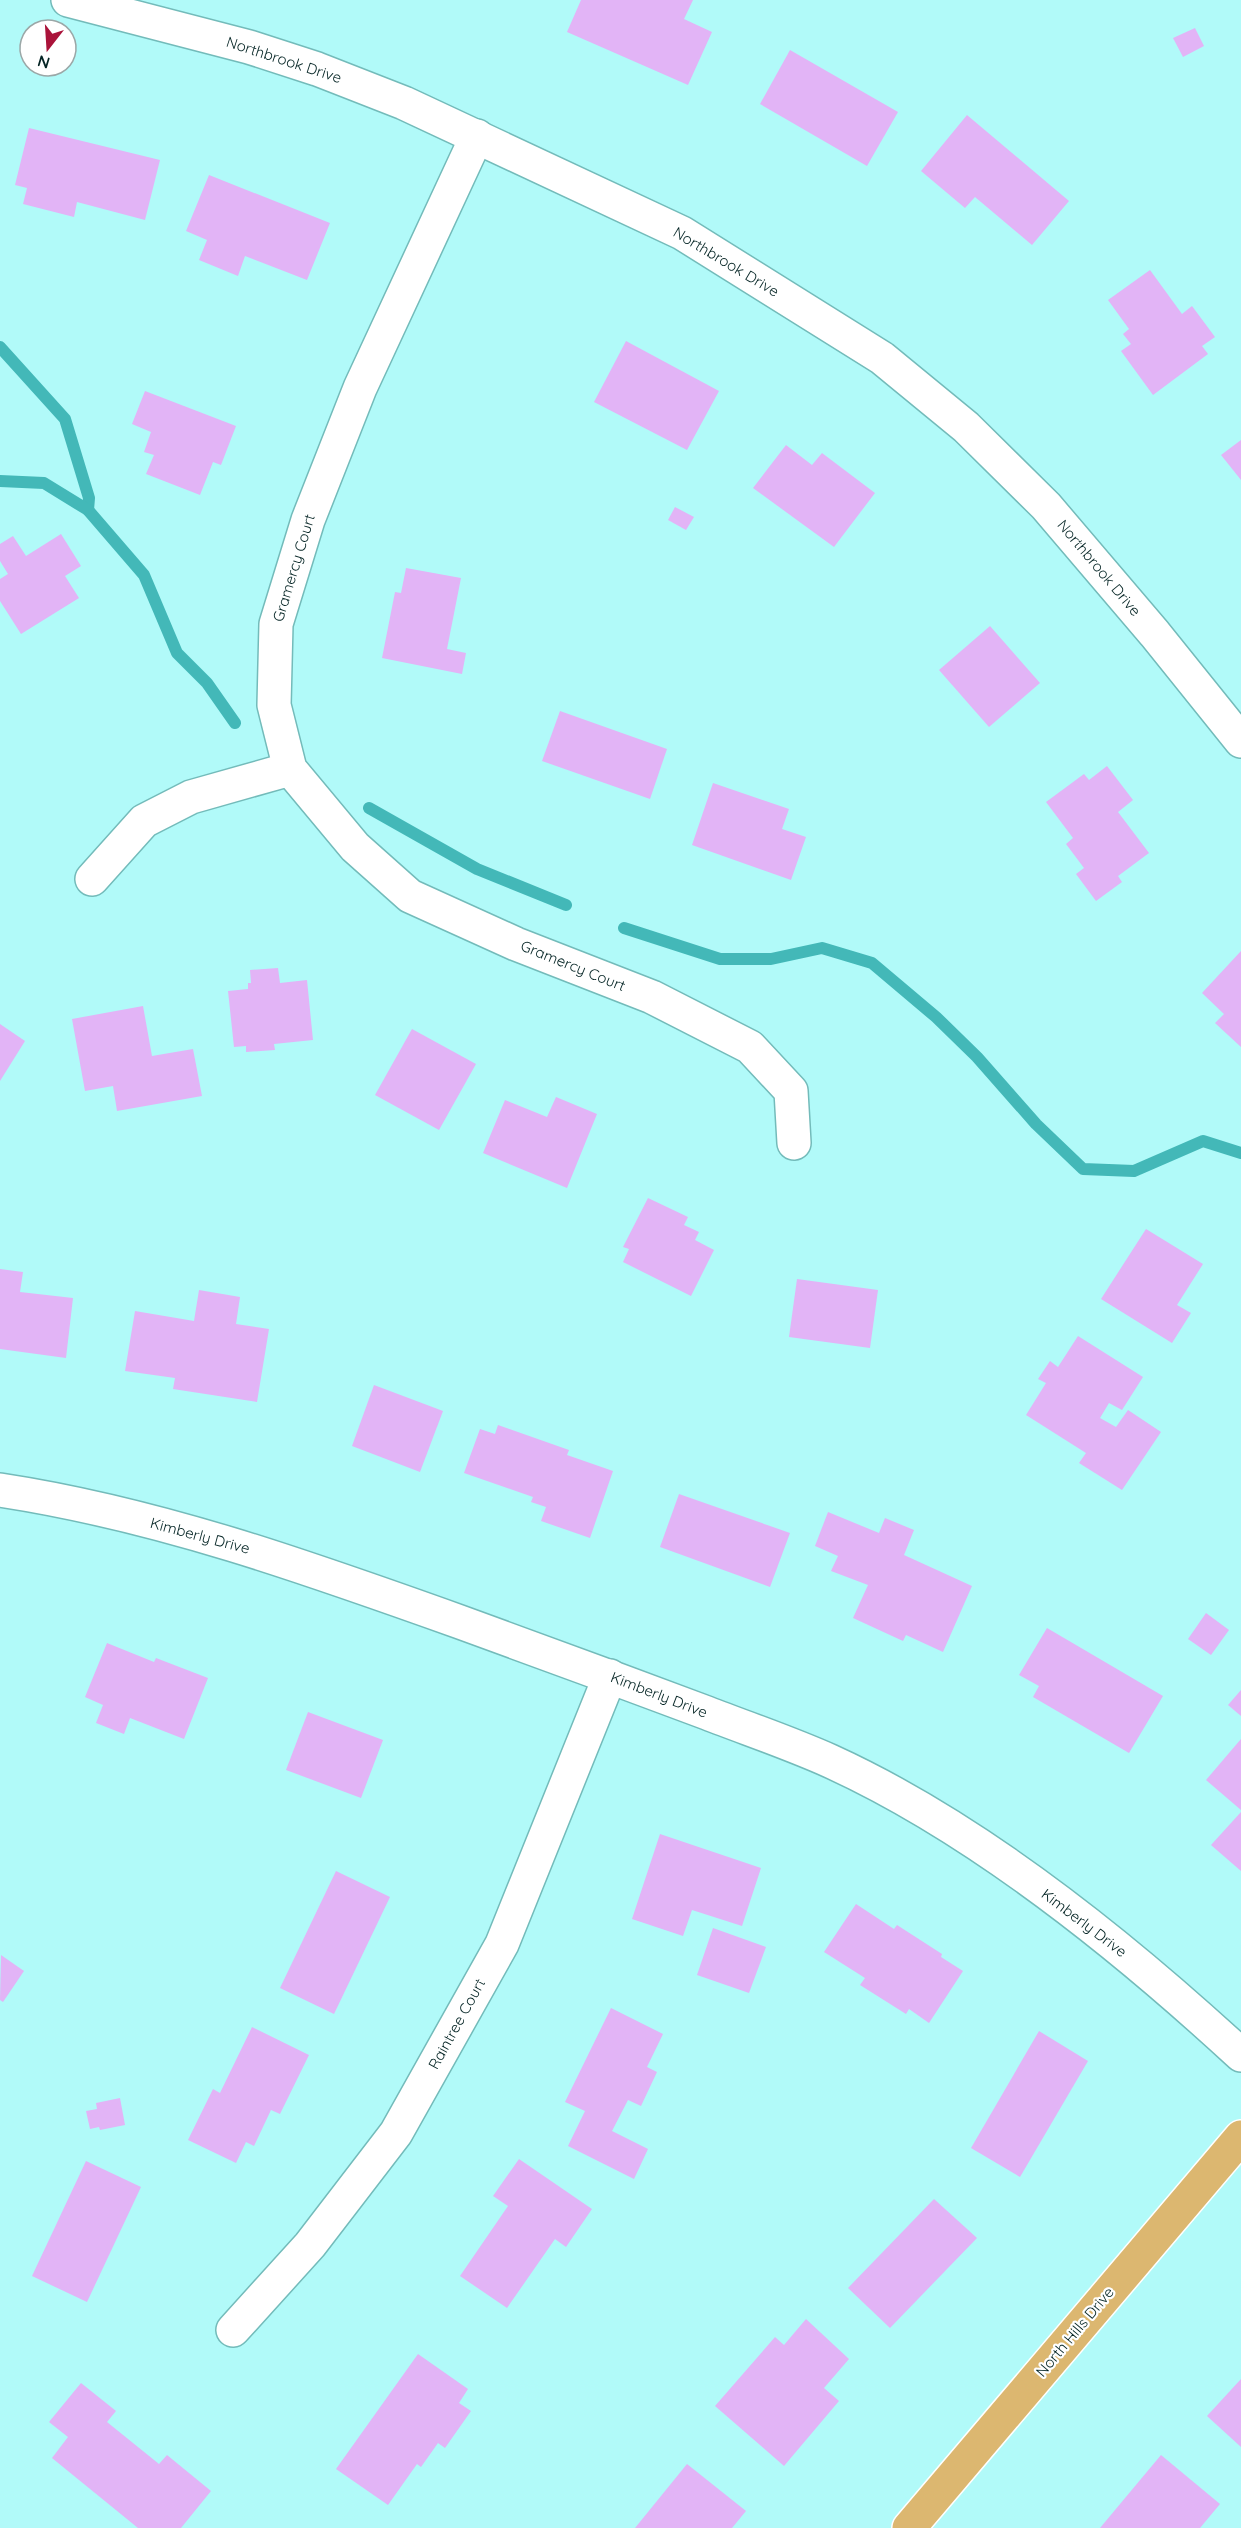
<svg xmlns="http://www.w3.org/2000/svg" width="1241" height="2528" font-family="Quicksand,sans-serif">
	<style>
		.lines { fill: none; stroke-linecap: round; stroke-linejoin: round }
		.stream { stroke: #43b8b8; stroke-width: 12 }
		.building { fill: #e2b4f6 }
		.minor-casing { stroke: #73bbba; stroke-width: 36 }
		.major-casing { stroke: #fff; stroke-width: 36 }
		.minor { stroke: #fff; stroke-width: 33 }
		.major { stroke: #dcb770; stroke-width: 33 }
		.labels { text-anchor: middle; stroke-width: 4.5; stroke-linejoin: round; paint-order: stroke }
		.street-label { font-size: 15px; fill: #042424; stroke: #fff }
	</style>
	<rect width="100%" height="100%" fill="#b1faf9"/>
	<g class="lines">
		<g class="stream">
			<polyline points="0,347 65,419 89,498 88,510"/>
			<polyline points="0,481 44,483 88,510 144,575 177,653 207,683 235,723"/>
			<polyline points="369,808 477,869 566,905"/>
			<polyline points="624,928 720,959 771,959 822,948 872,963 936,1017 977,1057 1036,1124 1083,1169 1134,1171 1203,1141 1241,1153"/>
		</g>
	</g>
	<g class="building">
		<polygon points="581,0 693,0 684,19 712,32 688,85 567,32"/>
		<polygon points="1195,28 1204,46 1183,57 1173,38"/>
		<polygon points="790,50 898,112 867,166 760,104"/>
		<polygon points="967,115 1069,201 1032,245 975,197 965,208 921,171"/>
		<polygon points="29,128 160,160 145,220 77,202 74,217 23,204 27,188 15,185"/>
		<polygon points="209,175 330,223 307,280 245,256 238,276 199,260 207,240 186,231"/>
		<polygon points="1150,270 1182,314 1192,306 1215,337 1202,346 1208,354 1153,395 1121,351 1131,344 1123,334 1129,329 1108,300"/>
		<polygon points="626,341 719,391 687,450 594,402"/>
		<polygon points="145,391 236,426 221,465 213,462 200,495 146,474 154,455 144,452 151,432 132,424"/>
		<polygon points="1241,440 1241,480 1221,455"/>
		<polygon points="786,445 812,465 822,453 875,493 834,547 753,488"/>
		<polygon points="675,507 694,517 686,530 668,520"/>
		<polygon points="61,534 81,566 65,576 79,598 21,634 0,601 0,579 8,574 0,561 0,544 13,536 26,556"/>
		<polygon points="406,568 461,578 447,649 466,653 462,674 382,658 395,592 401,593"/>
		<polygon points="990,626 1040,683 989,727 939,670"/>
		<polygon points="560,711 667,749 650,799 542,761"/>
		<polygon points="1107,766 1133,800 1118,812 1149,853 1118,876 1122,882 1096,901 1076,874 1084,868 1066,844 1073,838 1046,802 1084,774 1089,780"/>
		<polygon points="713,783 789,809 782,829 806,837 791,880 692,845"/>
		<polygon points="1241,951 1241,1047 1215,1023 1224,1014 1202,993"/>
		<polygon points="278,968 280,983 307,980 313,1040 274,1044 275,1050 246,1052 246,1046 234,1047 228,991 248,989 248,983 251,983 250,970"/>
		<polygon points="143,1006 152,1056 193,1049 202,1096 117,1111 113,1086 85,1091 72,1019"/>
		<polygon points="0,1024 25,1041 0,1081"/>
		<polygon points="412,1029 476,1064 439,1130 375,1095"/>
		<polygon points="556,1097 597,1114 567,1188 483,1153 505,1100 547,1117"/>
		<polygon points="648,1198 688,1217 684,1225 699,1232 695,1240 714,1250 691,1296 623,1262 629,1249 623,1247"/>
		<polygon points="1146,1229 1203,1264 1177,1305 1191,1313 1172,1343 1101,1299"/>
		<polygon points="0,1269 23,1272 20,1292 73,1298 66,1358 0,1349"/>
		<polygon points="797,1279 878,1290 870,1348 789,1337"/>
		<polygon points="199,1290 240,1297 236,1324 269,1329 257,1402 173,1389 175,1378 125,1371 135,1311 194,1321"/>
		<polygon points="1078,1336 1143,1377 1122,1410 1109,1403 1100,1418 1116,1427 1128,1410 1161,1432 1122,1490 1079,1463 1086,1453 1026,1415 1046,1383 1038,1379 1050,1361 1058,1367"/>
		<polygon points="374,1385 443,1411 420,1472 352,1446"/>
		<polygon points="498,1425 569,1450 567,1455 613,1471 590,1538 541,1521 546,1507 531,1502 533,1497 464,1473 480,1429 495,1434"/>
		<polygon points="679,1494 790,1533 770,1587 660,1547"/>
		<polygon points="828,1512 879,1533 885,1518 914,1530 904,1555 972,1586 943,1652 906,1635 903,1641 853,1618 868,1585 831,1571 838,1556 815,1546"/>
		<polygon points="1206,1613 1229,1630 1211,1655 1188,1639"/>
		<polygon points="1047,1628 1163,1696 1129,1753 1033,1697 1039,1686 1019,1675"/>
		<polygon points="107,1643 154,1662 156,1658 208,1678 184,1739 130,1718 124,1734 96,1723 103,1705 85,1697"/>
		<polygon points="1241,1690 1241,1716 1228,1705"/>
		<polygon points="308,1712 383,1740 361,1798 286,1770"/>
		<polygon points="1241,1739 1241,1810 1206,1780"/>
		<polygon points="1241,1812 1241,1871 1211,1845"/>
		<polygon points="660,1834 761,1868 742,1926 692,1910 683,1936 632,1919"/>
		<polygon points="336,1871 390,1897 334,2014 280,1988"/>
		<polygon points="856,1904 894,1929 897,1925 942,1954 941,1957 963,1971 929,2023 909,2009 906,2014 860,1985 865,1978 824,1952"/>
		<polygon points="713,1928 766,1947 749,1993 697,1975"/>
		<polygon points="1,1955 24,1971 3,2002 0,2000"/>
		<polygon points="611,2008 663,2034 647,2067 657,2072 641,2106 628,2100 612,2131 648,2149 634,2179 568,2146 585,2111 565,2102"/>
		<polygon points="252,2027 309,2055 280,2114 271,2110 254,2146 246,2142 236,2163 188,2140 213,2089 220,2093"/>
		<polygon points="1039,2031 1088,2061 1020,2177 971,2148"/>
		<polygon points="120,2098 125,2125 100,2130 99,2127 90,2129 86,2111 97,2109 96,2103"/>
		<polygon points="519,2159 592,2209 566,2247 555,2239 507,2308 460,2276 508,2206 493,2196"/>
		<polygon points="86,2161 141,2187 87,2302 32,2276"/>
		<polygon points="934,2199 977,2238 890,2328 848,2288"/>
		<polygon points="806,2319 849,2359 824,2388 839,2401 784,2466 715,2406 775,2337 784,2345"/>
		<polygon points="418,2354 468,2389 459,2403 471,2411 445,2448 438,2443 421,2467 417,2464 388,2505 336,2469"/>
		<polygon points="1241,2379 1241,2447 1207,2416"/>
		<polygon points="81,2383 116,2411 107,2422 159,2464 167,2455 211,2491 181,2528 138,2528 52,2458 68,2437 49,2422"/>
		<polygon points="1161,2455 1220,2504 1200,2528 1100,2528"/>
		<polygon points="687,2464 746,2511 732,2528 635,2528"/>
	</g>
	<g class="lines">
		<g class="minor-casing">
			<g id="minor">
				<polyline points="68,0 249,47 317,69 404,103 682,233 882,358 966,427 1046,506 1155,634 1241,741"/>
				<polyline points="477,136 360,388 308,520 276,624 274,705 290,769 355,847 410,896 516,944 652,997 750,1047 791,1091 794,1143"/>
				<polyline points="92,879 144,821 191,797 290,769"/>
				<path d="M0 1490C158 1514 309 1568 460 1622 542 1652 625 1682 707 1713 748 1729 790 1743 830 1761 977 1828 1123 1946 1241 2055"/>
				<polyline points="233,2330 310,2245 396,2133 502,1944 610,1676"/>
			</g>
		</g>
		<g class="major-casing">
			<polyline id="major" points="909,2528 1241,2137"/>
		</g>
		<use href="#minor" class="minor"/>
		<use href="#major" class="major"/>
	</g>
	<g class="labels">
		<g class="street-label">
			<text transform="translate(284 60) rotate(18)" y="5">Northbrook Drive</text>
			<text transform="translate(726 262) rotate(31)" y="5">Northbrook Drive</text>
			<text transform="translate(294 568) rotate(-73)" y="5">Gramercy Court</text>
			<text transform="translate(1099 568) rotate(50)" y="5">Northbrook Drive</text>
			<text transform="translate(573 966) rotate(22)" y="5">Gramercy Court</text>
			<text transform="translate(200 1536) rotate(15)" y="5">Kimberly Drive</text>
			<text transform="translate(659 1695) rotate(21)" y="5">Kimberly Drive</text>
			<text transform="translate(1084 1923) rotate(37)" y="5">Kimberly Drive</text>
			<text transform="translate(457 2024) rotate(-61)" y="5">Raintree Court</text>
			<text transform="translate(1075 2332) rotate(-50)" y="5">North Hills Drive</text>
		</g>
	</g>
	<g transform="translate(48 48) rotate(197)"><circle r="28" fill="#ffffff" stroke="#9ba7a7" stroke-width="1.5"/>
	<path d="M0-4.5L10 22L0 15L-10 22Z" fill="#aa133a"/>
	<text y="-9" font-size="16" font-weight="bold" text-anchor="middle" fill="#042424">N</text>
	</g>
</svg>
